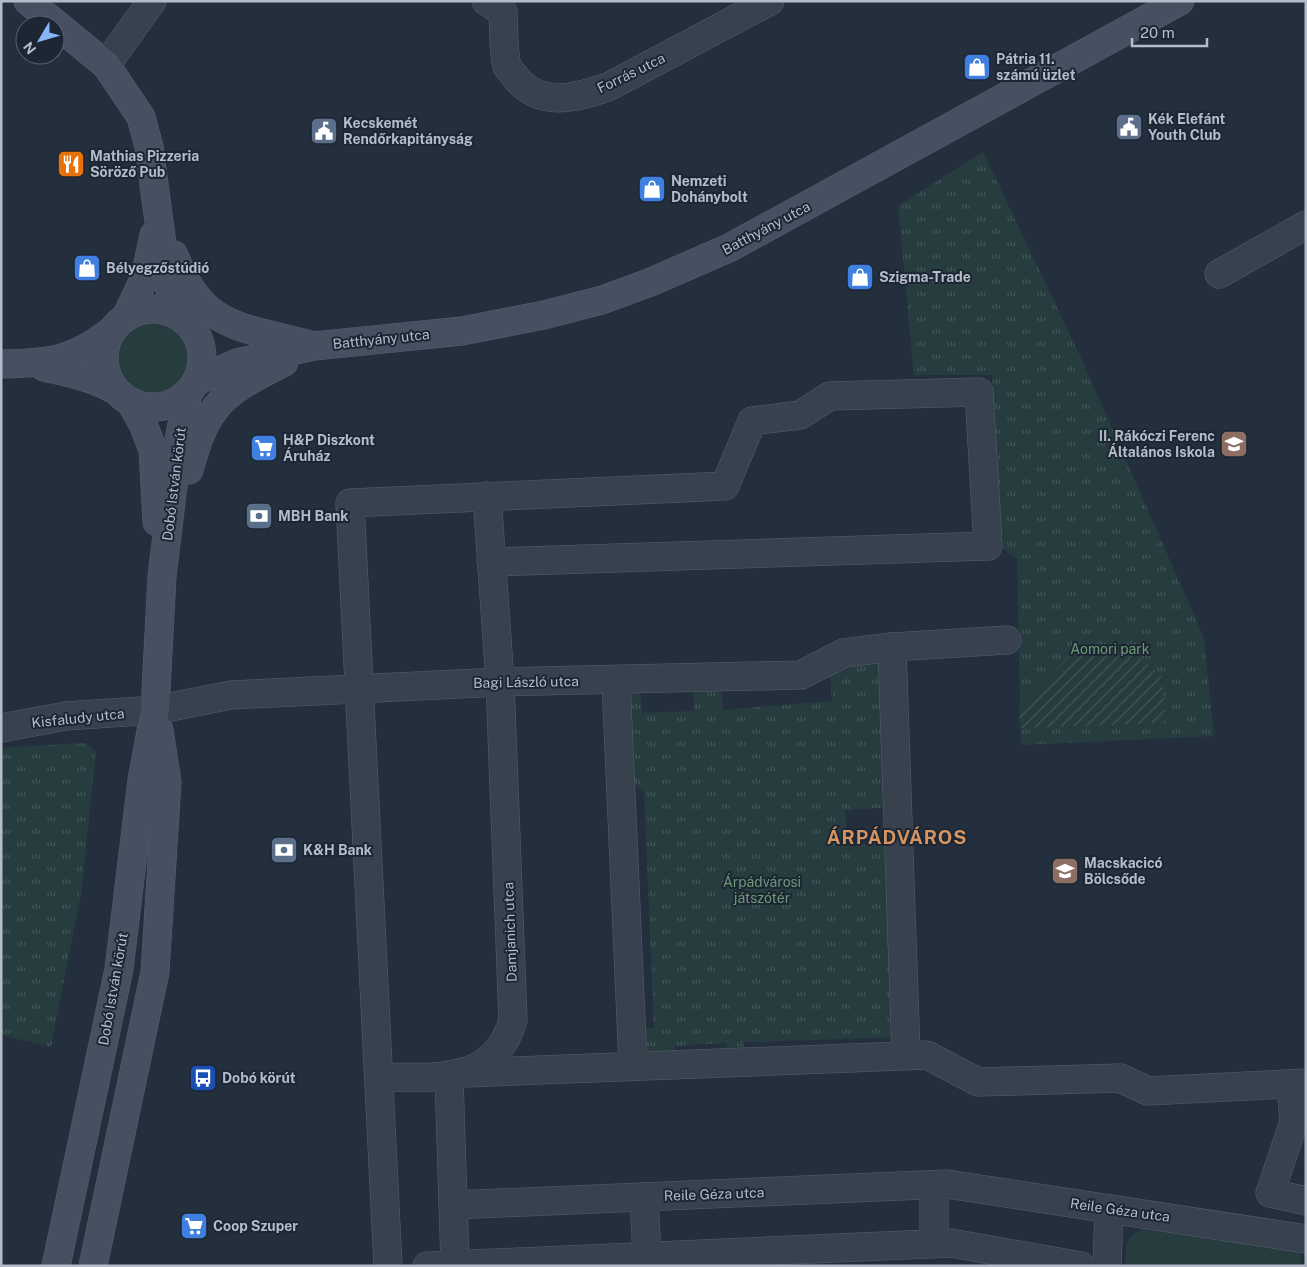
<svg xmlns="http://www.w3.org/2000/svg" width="1307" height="1267" font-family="'Public Sans',sans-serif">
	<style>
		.grass { fill: #263c3f }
		.park { fill: url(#park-tufts) }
		.garden { fill: url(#garden-furrows) }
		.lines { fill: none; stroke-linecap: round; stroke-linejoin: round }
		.street-casing { stroke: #565f6c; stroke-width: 29 }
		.secondary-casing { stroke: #565f6c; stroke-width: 29 }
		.street { stroke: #38414e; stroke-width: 28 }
		.secondary { stroke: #465061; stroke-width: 28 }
		.labels { text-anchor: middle; stroke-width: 4; stroke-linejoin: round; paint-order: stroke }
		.poi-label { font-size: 14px; font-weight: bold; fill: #b4bcc9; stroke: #1d2633; text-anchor: start }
		.street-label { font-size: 14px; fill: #b4bcc9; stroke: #1d2633 }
		.park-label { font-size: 14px; fill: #6b9a76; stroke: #1d2633 }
		.district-label { font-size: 19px; font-weight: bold; letter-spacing: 1px; fill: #d59563; stroke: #1d2633 }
	</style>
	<defs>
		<pattern id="park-tufts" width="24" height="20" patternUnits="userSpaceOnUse" patternTransform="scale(1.25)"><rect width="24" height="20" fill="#263c3f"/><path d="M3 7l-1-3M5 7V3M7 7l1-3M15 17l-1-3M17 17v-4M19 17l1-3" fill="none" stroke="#435659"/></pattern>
		<pattern id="garden-furrows" width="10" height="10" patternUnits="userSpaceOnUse" patternTransform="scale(1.25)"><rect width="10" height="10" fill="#263c3f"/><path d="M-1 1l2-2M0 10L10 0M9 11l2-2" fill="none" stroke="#435659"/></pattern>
	</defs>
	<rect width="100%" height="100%" fill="#242f3e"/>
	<g class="grass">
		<circle cx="154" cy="359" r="37"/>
		<path d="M1150 1225 1301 1251V1266H1126C1125 1239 1126 1237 1150 1225Z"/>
	</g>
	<g class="park">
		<polygon points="983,152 1081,358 1204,638 1214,736 1021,745 1017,559 1001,547 992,375 914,375 898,206"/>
		<polygon points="892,647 896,807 845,810 848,845 897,843 905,1037 744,1042 745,1061 728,1062 727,1043 674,1046 675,1064 633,1065 632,1029 654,1028 644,792 621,772 616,681 640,680 642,713 694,711 693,678 720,677 723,710 832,701 829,661"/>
		<polygon points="85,743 96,752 81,893 51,1047 1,1035 1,748"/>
	</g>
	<polygon class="garden" points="1132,650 1162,677 1166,723 1020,728 1019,708 1073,652"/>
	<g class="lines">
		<g class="street-casing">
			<g id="street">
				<path d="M486 1 503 12C504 27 503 52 507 66 509 70 514 74 516 78 541 108 576 98 608 87L770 1"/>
				<polyline points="106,65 152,1"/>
				<polyline points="1219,274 1306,225"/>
				<polyline points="892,647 906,1055"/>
				<polyline points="616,681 633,1065"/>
				<polyline points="1,728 66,716 155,710 231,695 500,682 801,675 844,653 892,647 1007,640"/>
				<polyline points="466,1073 927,1055 978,1082 1120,1078 1148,1091 1306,1083"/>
				<path d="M379 1077C433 1077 494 1086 513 1020L500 682 487 496"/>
				<polyline points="449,1077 455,1264"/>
				<polyline points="1291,1084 1294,1122 1270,1193 1306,1201"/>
				<polyline points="934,1185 934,1244"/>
				<polyline points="644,1197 647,1256"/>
				<polyline points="453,1205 947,1184 1306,1239"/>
				<polyline points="388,1266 350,503 725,486 752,421 800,415 830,396 979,392 988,546 491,562"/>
				<polyline points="427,1266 951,1243 1081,1266"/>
				<polyline points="1107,1266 1109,1209"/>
			</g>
		</g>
		<g class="secondary-casing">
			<g id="secondary">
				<polyline points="28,1 106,65 141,117 149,147 166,274 176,314"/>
				<path d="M174 255C202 330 241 326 310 345"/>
				<circle cx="153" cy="358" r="49"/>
				<polyline points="126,317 145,277 154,235"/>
				<path d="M1 364C52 363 73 361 114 329"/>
				<path d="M44 367C70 373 93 377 117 391"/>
				<polyline points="197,381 237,363 314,346 462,331 544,315 602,300 651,282 729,248 1180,1"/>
				<polyline points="130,401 143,424 153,450 157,522"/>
				<path d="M189 470C207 402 224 393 284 362"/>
				<polyline points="56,1266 119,969 142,780 155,710 162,576 178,445 188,393"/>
				<polyline points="93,1266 155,972 167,782 159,730"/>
			</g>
		</g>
		<use href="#street" class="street"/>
		<use href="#secondary" class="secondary"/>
	</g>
	<defs>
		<g id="shop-square" transform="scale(1.4375)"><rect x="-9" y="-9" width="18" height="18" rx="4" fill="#3f7fe0" stroke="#1d2633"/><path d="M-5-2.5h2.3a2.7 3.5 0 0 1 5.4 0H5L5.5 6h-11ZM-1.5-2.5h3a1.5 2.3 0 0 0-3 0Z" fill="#fff"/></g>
		<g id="civic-square" transform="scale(1.4375)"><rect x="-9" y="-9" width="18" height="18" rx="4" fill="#5c6f8a" stroke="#1d2633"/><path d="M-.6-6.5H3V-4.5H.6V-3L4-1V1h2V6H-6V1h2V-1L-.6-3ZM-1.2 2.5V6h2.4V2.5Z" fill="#fff"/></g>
		<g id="restaurant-square" transform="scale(1.4375)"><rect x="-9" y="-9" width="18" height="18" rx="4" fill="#e8710a" stroke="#1d2633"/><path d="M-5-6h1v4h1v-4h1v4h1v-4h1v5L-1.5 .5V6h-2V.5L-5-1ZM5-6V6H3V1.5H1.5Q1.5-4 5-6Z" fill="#fff"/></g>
		<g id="school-square" transform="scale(1.4375)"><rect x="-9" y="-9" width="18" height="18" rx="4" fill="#8d6e63" stroke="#1d2633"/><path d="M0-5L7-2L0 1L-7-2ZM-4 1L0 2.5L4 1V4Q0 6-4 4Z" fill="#fff"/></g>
		<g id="supermarket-square" transform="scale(1.4375)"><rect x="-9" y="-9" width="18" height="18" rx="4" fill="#3f7fe0" stroke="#1d2633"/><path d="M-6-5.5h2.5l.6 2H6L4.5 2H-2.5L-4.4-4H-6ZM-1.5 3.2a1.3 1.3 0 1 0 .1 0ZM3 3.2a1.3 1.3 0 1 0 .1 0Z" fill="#fff"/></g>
		<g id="bank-square" transform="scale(1.4375)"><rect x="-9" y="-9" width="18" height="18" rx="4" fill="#5c6f8a" stroke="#1d2633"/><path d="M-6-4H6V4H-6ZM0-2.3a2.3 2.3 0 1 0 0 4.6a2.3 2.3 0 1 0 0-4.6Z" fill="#fff"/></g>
		<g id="bus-square" transform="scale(1.4375)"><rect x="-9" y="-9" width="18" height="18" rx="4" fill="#1a4fb4" stroke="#1d2633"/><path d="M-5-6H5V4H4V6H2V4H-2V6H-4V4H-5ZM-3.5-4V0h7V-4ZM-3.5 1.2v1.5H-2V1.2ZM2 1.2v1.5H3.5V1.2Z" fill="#fff"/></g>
	</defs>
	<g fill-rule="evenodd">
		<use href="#shop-square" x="977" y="67"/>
		<use href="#civic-square" x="1129" y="127"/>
		<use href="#civic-square" x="324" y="131"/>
		<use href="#restaurant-square" x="71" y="164"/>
		<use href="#shop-square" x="652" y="189"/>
		<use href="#shop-square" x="87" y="268"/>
		<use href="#shop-square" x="860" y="277"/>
		<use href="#school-square" x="1234" y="444"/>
		<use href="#supermarket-square" x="264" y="448"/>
		<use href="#bank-square" x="259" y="516"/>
		<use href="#bank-square" x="284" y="850"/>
		<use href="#school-square" x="1065" y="871"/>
		<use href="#bus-square" x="203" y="1078"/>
		<use href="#supermarket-square" x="194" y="1226"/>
	</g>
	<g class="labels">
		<g class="poi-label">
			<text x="996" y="64">Pátria 11.<tspan x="996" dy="16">számú üzlet</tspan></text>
			<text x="1148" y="124">Kék Elefánt<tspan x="1148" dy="16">Youth Club</tspan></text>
			<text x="343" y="128">Kecskemét<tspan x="343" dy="16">Rendőrkapitányság</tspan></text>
			<text x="90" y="161">Mathias Pizzeria<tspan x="90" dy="16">Söröző Pub</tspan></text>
			<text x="671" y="186">Nemzeti<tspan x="671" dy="16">Dohánybolt</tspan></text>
			<text x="106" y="273">Bélyegzőstúdió</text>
			<text x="879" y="282">Szigma-Trade</text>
			<text x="1215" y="441" text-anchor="end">II. Rákóczi Ferenc<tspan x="1215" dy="16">Általános Iskola</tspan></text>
			<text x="283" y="445">H&amp;P Diszkont<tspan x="283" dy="16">Áruház</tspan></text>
			<text x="278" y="521">MBH Bank</text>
			<text x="303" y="855">K&amp;H Bank</text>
			<text x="1084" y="868">Macskacicó<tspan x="1084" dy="16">Bölcsőde</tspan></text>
			<text x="222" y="1083">Dobó körút</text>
			<text x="213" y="1231">Coop Szuper</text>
		</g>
		<g class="street-label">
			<text transform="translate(631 73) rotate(-26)" y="5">Forrás utca</text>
			<text transform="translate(766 228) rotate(-28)" y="5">Batthyány utca</text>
			<text transform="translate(381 339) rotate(-6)" y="5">Batthyány utca</text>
			<text transform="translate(174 484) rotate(-83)" y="5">Dobó István körút</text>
			<text transform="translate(526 682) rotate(-1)" y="5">Bagi László utca</text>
			<text transform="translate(78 718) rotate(-6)" y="5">Kisfaludy utca</text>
			<text transform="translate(510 932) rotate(-92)" y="5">Damjanich utca</text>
			<text transform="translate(113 989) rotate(-80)" y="5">Dobó István körút</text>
			<text transform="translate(714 1194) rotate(-2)" y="5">Reile Géza utca</text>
			<text transform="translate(1120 1210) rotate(8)" y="5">Reile Géza utca</text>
		</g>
		<g class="park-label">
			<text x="1110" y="654">Aomori park</text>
			<text x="762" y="887">Árpádvárosi<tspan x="762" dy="16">játszótér</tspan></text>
		</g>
		<g class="district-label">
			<text x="897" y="844">ÁRPÁDVÁROS</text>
		</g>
	</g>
	<rect width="1307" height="1267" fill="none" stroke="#b4bcc9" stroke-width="5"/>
	<g transform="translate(40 40) rotate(232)"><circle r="24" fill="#1d2633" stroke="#59626f"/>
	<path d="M0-4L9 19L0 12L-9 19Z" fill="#8ab4f8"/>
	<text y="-8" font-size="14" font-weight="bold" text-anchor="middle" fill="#b4bcc9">N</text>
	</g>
	<path d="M1132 38v8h75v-8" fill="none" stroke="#b4bcc9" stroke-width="2.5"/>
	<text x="1140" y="38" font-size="15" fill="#b4bcc9" stroke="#1d2633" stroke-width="4" paint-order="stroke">20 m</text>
</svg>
